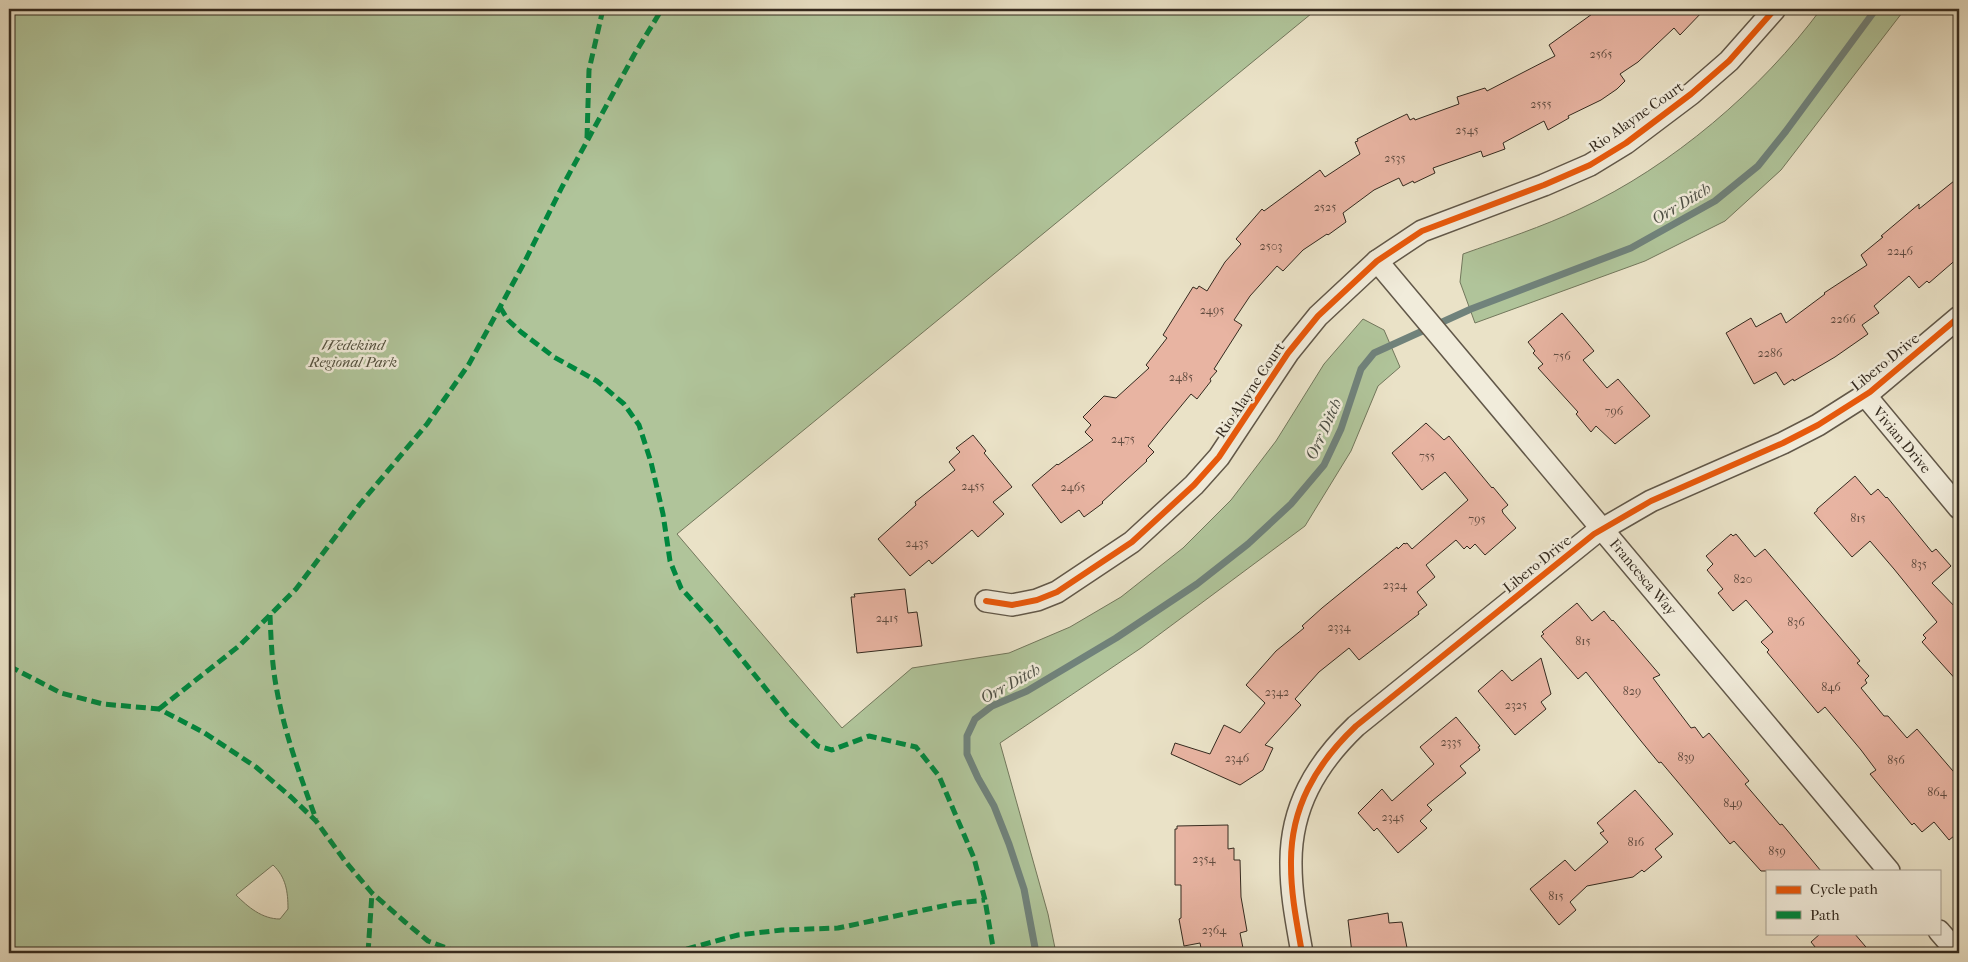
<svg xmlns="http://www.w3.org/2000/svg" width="1968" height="962" font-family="'IM FELL French Canon',serif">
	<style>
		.green { fill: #b0c49a; stroke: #72775c; fill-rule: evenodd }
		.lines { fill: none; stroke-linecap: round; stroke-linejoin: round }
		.stream { stroke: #70827b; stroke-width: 7 }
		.building { fill: #e8b4a2; stroke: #342a1f }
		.street-casing { stroke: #625849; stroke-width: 24 }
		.street { stroke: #f1ecdb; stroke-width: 21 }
		.quiet { stroke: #00873e; stroke-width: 5; stroke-dasharray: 10 5; stroke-linecap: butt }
		.cycleway-casing { stroke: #f1ecdb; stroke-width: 9 }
		.cycleway { stroke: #e8590c; stroke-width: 6 }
		.labels { text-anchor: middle; stroke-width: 5; stroke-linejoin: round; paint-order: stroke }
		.number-label { font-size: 12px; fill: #614c40 }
		.street-label { font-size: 15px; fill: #342a1f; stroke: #f1ecdb }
		.park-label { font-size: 15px; font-style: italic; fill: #53503e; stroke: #f1ecdb }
		.water-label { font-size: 16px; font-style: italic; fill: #4d4f45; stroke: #f1ecdb }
	</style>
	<rect width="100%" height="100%" fill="#eae2c7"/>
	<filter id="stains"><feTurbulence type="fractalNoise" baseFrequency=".004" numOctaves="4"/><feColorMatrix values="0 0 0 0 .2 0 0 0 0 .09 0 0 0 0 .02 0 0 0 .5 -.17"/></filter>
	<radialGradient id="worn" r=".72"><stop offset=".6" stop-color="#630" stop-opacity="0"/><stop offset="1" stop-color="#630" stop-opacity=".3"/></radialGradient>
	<g class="green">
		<path d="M9 9H1317L677 534 842 728 912 668 1009 653 1070 627 1121 597 1183 548 1231 500 1276 441 1324 364 1363 319 1384 330 1400 367 1378 386 1351 451 1305 526 1141 648 1000 743 1048 914 1056 953H9ZM273 865C286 877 288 892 288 909L280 919C262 919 248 907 236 895Z"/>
		<path d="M1821 9H1905L1781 170 1725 221 1645 261 1475 323 1460 282 1463 254C1502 240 1542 227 1580 209 1671 167 1762 89 1821 9Z"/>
	</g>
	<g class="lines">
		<polyline class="stream" points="1036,953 1024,889 1009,844 994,806 978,778 967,754 967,736 975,719 992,706 1027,691 1116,638 1197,584 1248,544 1291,504 1324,465 1341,429 1361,369 1374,353 1471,309 1631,248 1715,201 1758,166 1786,131 1876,9"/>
	</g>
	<g class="building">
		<polygon points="1599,9 1705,9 1680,35 1674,28 1638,62 1620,74 1625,81 1617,89 1601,100 1568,116 1569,118 1548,130 1544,121 1503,143 1505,149 1483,157 1481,151 1433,168 1435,173 1414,183 1413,181 1403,186 1399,178 1374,190 1343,213 1346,222 1328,235 1327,234 1303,250 1283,271 1277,266 1250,296 1234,320 1242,325 1214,369 1217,371 1210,379 1211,381 1197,399 1191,394 1148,446 1154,452 1146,460 1147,461 1102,502 1103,503 1084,517 1079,510 1061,523 1032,485 1057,464 1058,465 1093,440 1085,432 1091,425 1083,417 1104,396 1116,398 1149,368 1146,365 1167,338 1163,335 1193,287 1197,289 1199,286 1207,291 1225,262 1241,244 1236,239 1262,209 1264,211 1320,170 1325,177 1360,154 1355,142 1358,141 1357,139 1380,127 1407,114 1410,120 1414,118 1415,120 1459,104 1457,97 1485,88 1487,91 1555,56 1549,45"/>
		<polygon points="1959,177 1959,257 1929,283 1927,281 1919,288 1909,276 1874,306 1879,313 1862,325 1868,334 1835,357 1794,381 1793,379 1784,385 1776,372 1754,384 1726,333 1751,318 1756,327 1781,313 1786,323 1825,294 1824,293 1867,265 1861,255 1883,237 1881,236 1919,204 1919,209"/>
		<polygon points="1562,313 1594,351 1583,360 1607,388 1618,379 1650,416 1615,444 1596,426 1591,432 1576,414 1578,412 1538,368 1543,364 1533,353 1535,351 1528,342"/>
		<polygon points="1426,423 1444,440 1449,436 1492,488 1493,487 1508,505 1502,510 1503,513 1516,528 1485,555 1475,544 1470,549 1467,546 1464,549 1456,540 1426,565 1435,577 1417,592 1427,605 1418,612 1419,614 1359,660 1349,648 1319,672 1295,699 1301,705 1265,745 1273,748 1263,770 1240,785 1171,754 1175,743 1210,754 1224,725 1240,733 1265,703 1246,685 1276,651 1304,628 1302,626 1322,608 1397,547 1398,549 1404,543 1405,544 1407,543 1412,549 1468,500 1445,472 1422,490 1392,453"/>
		<polygon points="973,435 986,451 984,453 1012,487 993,502 1004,514 978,537 972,530 932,564 929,560 910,576 878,539 916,505 915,502 955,470 949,462 960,452 956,448"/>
		<polygon points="1855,476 1871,495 1878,489 1886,498 1887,497 1932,552 1936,549 1951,566 1932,583 1959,611 1959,683 1922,642 1926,638 1923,635 1937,622 1894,569 1870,541 1852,557 1814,513 1817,511 1817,509"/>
		<polygon points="1731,534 1733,536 1736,534 1755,557 1765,549 1860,661 1857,663 1869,676 1865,680 1867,683 1861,688 1884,716 1888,716 1907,738 1917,729 1959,778 1959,832 1949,840 1934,822 1922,832 1914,823 1912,825 1870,774 1876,770 1861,750 1825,707 1818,713 1767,652 1769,650 1761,642 1773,632 1746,600 1733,611 1718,593 1723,589 1707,570 1713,564 1706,556"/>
		<polygon points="905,589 908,613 917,612 922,646 857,653 851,597 855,597 854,594"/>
		<polygon points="1577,603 1592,621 1604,611 1612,621 1613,620 1660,675 1653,678 1691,728 1695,727 1703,738 1709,733 1749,781 1745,784 1780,825 1782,824 1821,871 1761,871 1734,841 1730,844 1661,762 1659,763 1641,741 1586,672 1578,679 1541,636 1544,634 1542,632"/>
		<polygon points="1541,658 1551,694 1541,702 1546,709 1515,735 1478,691 1502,670 1512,681"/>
		<polygon points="1456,717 1480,746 1478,747 1480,750 1460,766 1466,773 1427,805 1432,810 1420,821 1427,828 1398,853 1377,828 1374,831 1358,813 1382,789 1392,801 1434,764 1420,747"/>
		<polygon points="1635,790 1673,834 1655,849 1662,857 1644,872 1642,870 1633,877 1587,886 1570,902 1576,910 1559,925 1530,889 1565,860 1575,871 1608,842 1600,833 1604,831 1597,823"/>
		<polygon points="1228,825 1228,849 1234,848 1234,860 1240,860 1241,897 1247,931 1240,933 1244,953 1202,953 1200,943 1184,946 1179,919 1181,918 1181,885 1175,885 1175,829 1177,829 1177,826"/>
		<polygon points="1388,913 1389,923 1402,922 1408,953 1352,953 1348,920"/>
		<polygon points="1821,933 1854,933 1871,953 1820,953 1811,942"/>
	</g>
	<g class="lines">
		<g class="street-casing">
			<g id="street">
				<polyline points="1377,261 1889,871"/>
				<polyline points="1865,395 1959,508"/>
				<polyline points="986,601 1012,605 1037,600 1057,592 1132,542 1194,485 1219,457 1288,353 1318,316 1377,261 1422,231 1544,185 1590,165 1626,143 1691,94 1729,61 1775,9"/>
				<polyline points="1939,931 1958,953"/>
				<path d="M1302 953C1297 924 1291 895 1291 865 1290 808 1316 764 1356 726L1594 534 1651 501 1783 443 1818 425 1870 392 1959 317"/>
			</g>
		</g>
		<use href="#street" class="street"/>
		<g class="quiet">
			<polyline points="587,138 589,70 603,9"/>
			<polyline points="500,307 508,320 521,332 554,357 597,381 624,404 639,425 651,462 663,514 670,561 681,588 716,627 791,720 818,746 832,750 869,736 916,747 939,776 974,858 985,900 994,953"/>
			<path d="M270 615C271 640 272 666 277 691 285 735 301 778 316 819"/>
			<polyline points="9,666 61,693 103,704 159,709 203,732 256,767 291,797 316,821 345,861 372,893 405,922 428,941 460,953"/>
			<polyline points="159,709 239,646 296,589 360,504 427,424 469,364 524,263 562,187 634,55 662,9"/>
			<polyline points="368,953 372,893"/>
			<polyline points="672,953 738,935 782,930 838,928 957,903 985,900"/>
		</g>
		<g class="cycleway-casing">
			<g id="cycleway">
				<polyline points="986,601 1012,605 1037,600 1057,592 1132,542 1194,485 1219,457 1288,353 1318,316 1377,261 1422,231 1544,185 1590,165 1626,143 1691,94 1729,61 1775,9"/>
				<path d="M1302 953C1297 924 1291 895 1291 865 1290 808 1316 764 1356 726L1594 534 1651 501 1783 443 1818 425 1870 392 1959 317"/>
			</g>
		</g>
		<use href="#cycleway" class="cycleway"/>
	</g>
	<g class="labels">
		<g class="number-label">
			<text x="1601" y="58">2565</text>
			<text x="1541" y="108">2555</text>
			<text x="1467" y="134">2545</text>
			<text x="1395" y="162">2535</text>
			<text x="1325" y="211">2525</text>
			<text x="1271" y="250">2503</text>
			<text x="1900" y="255">2246</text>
			<text x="1212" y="314">2495</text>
			<text x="1843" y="323">2266</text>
			<text x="1770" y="357">2286</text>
			<text x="1562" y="360">756</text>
			<text x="1181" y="381">2485</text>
			<text x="1614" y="415">796</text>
			<text x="1123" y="443">2475</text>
			<text x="1427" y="460">755</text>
			<text x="973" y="490">2455</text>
			<text x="1073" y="491">2465</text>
			<text x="1858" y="522">815</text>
			<text x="1477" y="523">795</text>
			<text x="917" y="547">2435</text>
			<text x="1919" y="568">835</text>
			<text x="1743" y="583">820</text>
			<text x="1395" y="589">2324</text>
			<text x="887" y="622">2415</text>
			<text x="1796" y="626">836</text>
			<text x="1339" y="631">2334</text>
			<text x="1583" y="645">815</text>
			<text x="1831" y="691">846</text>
			<text x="1632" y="695">829</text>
			<text x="1277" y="696">2342</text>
			<text x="1516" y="709">2325</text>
			<text x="1451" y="746">2335</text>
			<text x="1686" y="761">839</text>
			<text x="1237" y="762">2346</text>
			<text x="1896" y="764">856</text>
			<text x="1937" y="796">864</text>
			<text x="1733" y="807">849</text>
			<text x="1393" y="821">2345</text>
			<text x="1636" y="846">816</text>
			<text x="1777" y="855">859</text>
			<text x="1204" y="863">2354</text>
			<text x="1556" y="900">815</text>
			<text x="1214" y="934">2364</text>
		</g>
		<g class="street-label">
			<text transform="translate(1636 117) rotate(-35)" y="5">Rio Alayne Court</text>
			<text transform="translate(1885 362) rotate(-39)" y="5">Libero Drive</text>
			<text transform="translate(1250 390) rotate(-56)" y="5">Rio Alayne Court</text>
			<text transform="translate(1902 440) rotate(50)" y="5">Vivian Drive</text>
			<text transform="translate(1537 564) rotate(-39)" y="5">Libero Drive</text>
			<text transform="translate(1643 577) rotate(50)" y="5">Francesca Way</text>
		</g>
		<g class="park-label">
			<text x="353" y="350">Wedekind<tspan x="353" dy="17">Regional Park</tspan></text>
		</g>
		<g class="water-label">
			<text transform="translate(1681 203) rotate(-31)" y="6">Orr Ditch</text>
			<text transform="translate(1323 429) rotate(-66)" y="6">Orr Ditch</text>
			<text transform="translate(1010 683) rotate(-29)" y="6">Orr Ditch</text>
		</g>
	</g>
	<rect width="1968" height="962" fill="none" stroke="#eae2c7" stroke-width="30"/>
	<rect x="10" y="10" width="1948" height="942" fill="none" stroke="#342a1f" stroke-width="2.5"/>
	<rect x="15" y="15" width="1938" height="932" fill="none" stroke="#342a1f"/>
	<rect x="1766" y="870" width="175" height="65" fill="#f1ecdb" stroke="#a59e90"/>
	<rect x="1776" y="886" width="25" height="8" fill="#e8590c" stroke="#a59e90"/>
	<text x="1810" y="894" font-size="15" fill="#342a1f">Cycle path</text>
	<rect x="1776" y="911" width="25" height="8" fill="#00873e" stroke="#a59e90"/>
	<text x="1810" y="920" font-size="15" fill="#342a1f">Path</text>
	<rect width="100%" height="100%" filter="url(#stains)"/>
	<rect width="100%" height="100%" fill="url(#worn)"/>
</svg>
